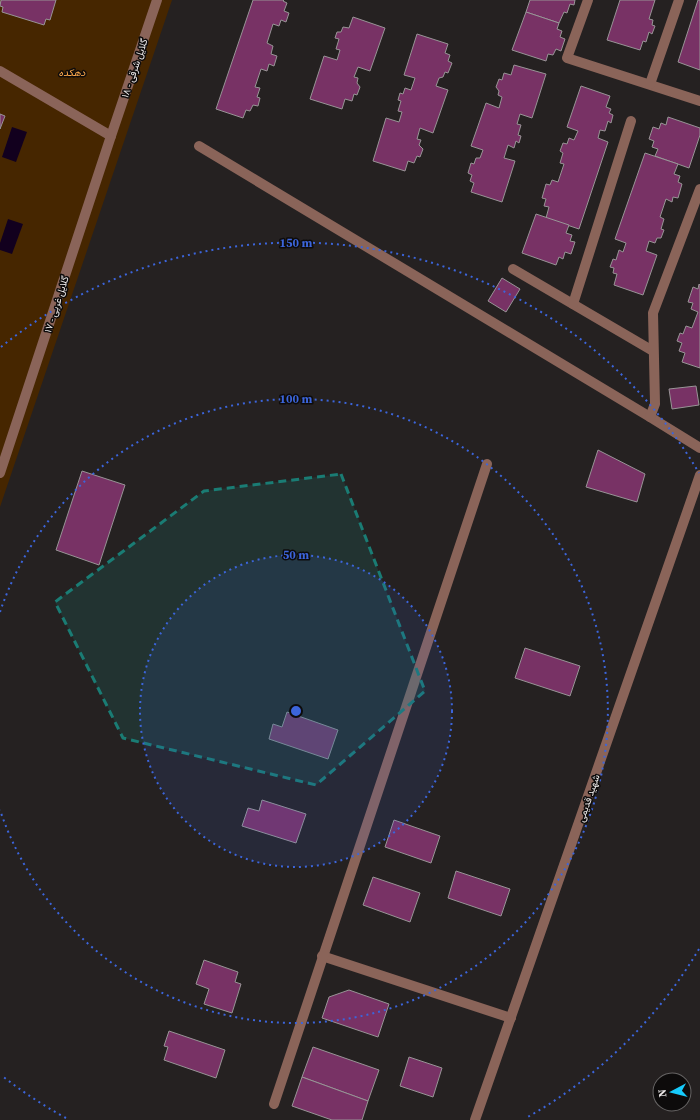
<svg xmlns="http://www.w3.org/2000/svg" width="700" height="1120" font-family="'Source Serif 4',Vazirmatn,serif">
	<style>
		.green { fill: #462600 }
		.water { fill: #12001e }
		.building { fill: #783265; stroke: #989496 }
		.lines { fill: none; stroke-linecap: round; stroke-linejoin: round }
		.minor { stroke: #8a6459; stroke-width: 10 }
		.marked { fill: #1a7c74; fill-opacity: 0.2; stroke: #1a7c74; stroke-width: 3; stroke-dasharray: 8 5; stroke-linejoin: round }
		.ring { fill: none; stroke: #3c65db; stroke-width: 2; stroke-dasharray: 2 4 }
		.labels { text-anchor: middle; stroke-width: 3; stroke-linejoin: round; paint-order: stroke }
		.street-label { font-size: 10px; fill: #ece9e9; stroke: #0d0b0b }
		.park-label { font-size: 10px; font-style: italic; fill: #fea84a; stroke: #0d0b0b }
		.centre { fill: #3c65db; stroke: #0d0b0b; stroke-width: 2 }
		.ring-label { font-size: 12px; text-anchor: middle; font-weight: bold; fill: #3c65db; stroke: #0d0b0b; stroke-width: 3; stroke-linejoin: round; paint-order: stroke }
	</style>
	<rect width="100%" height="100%" fill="#252121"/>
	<polygon class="green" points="0,0 172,0 0,507"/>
	<g class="water">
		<polygon points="12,127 27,132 16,162 2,157"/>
		<polygon points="8,219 23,224 12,254 0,250 0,243"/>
	</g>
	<g class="building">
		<polygon points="1,0 56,0 50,20 46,19 44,25 2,12 3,7 0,6"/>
		<polygon points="253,0 284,0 283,1 287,3 284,11 289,13 286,22 281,20 279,26 273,24 267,43 273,46 271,54 277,56 274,66 269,64 267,71 261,69 255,87 260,88 257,97 260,98 258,106 253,105 250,111 246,110 243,118 216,109"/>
		<polygon points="530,0 575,0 574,5 570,4 567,13 564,12 559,23 526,12"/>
		<polygon points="620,0 655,0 649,19 653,20 652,25 655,26 652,34 649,32 646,42 643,41 640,50 607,40"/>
		<polygon points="698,0 700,0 700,70 678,62"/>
		<polygon points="526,12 559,23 557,29 562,31 560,37 565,39 561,51 556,49 553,55 548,54 546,61 512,50"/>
		<polygon points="353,17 385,28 370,71 358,67 354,77 358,78 357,83 360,87 357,95 354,94 352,101 345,99 342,109 310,99 324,56 337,60 340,50 336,49 339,39 335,38 337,32 341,32 343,27 349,28"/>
		<polygon points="417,34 448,44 445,53 450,55 448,61 452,63 448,73 445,72 443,77 439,78 436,86 448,90 433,133 420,128 417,139 421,140 419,145 423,149 420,157 417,156 414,163 408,161 405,171 373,161 386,118 399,122 402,112 398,111 401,101 398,100 400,93 403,94 405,88 411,90 415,78 404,75"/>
		<polygon points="514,65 546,74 532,118 520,114 517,124 521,125 518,135 521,136 519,143 516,141 514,148 508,145 504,158 515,161 502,202 471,192 474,183 470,181 472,175 468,173 471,163 474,164 476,158 480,158 483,150 471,146 486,103 499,108 502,97 498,95 499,91 496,87 499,79 502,80 504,73 511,75"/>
		<polygon points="581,86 610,96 606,107 611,109 609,113 613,115 611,123 608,121 605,131 600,130 598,138 608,142 579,229 546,218 549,207 544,206 546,199 542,198 546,184 550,185 552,180 558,182 564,164 560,163 563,153 560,151 563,143 567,144 569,138 574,140 578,131 567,127"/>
		<polygon points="0,114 5,116 0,129"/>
		<polygon points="668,117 700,128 700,135 689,168 655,156 658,149 652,147 654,141 649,139 653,127 659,129 661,123 666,125"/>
		<polygon points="645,153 678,164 674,174 680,176 678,182 682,184 678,198 673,197 672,202 666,199 660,217 664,219 661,229 664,230 661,238 657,238 655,243 649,241 646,251 657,255 643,295 614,285 617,274 613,273 614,268 610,267 613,259 616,260 619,250 623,252 626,243 615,239"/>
		<polygon points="536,214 569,225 566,233 572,235 570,241 575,242 571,254 565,252 563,259 559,257 556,265 522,253"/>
		<polygon points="502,278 520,289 506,312 488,301"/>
		<polygon points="699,284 700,285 700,368 682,362 685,353 679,351 682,343 677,341 680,333 683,334 686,326 692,328 698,312 691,309 693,303 688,302 693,287 698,289"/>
		<polygon points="696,386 699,405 672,409 669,389"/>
		<polygon points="598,450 645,474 637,502 586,487"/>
		<polygon points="82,471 125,485 99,565 56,550"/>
		<polygon points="525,648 580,666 570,696 515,678"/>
		<polygon points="287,712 338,730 328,759 269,739 273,724 282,727"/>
		<polygon points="262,800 306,814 296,843 242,826 248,808 259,811"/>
		<polygon points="394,820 440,836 431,863 385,847"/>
		<polygon points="456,871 510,889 501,916 448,898"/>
		<polygon points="373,877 420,893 410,922 363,905"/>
		<polygon points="204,960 238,972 235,982 241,984 232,1013 204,1004 209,989 196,984"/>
		<polygon points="349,990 389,1004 378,1037 322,1018 329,997"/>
		<polygon points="169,1031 225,1050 216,1078 164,1060 168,1047 164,1046"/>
		<polygon points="313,1047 379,1070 368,1101 302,1077"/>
		<polygon points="409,1057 442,1068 433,1097 400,1086"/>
		<polygon points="302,1077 368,1101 362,1120 332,1120 292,1106"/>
	</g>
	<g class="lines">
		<g class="minor">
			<polyline points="588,0 567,58 700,101"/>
			<polyline points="0,71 111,136"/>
			<polyline points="650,84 679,0"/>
			<polyline points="199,146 650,417 700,448"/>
			<polyline points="513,269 653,351"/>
			<polyline points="573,304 631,121"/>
			<polyline points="650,417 655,404 653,313 700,189"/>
			<polyline points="0,473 111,136 157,0"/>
			<polyline points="322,956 511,1018"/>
			<polyline points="274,1104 487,464"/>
			<polyline points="475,1120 700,475"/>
		</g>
	</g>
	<path class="marked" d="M341 474 425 691 316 785 123 738 55 602 204 491Z"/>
	<circle cx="296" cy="711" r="156" fill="#3c65db" fill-opacity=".12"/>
	<g class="ring">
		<circle cx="296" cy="711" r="156"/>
		<path d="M0 612A312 312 0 1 1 0 810"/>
		<path d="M699 949A468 468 0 0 1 526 1118M66 1118A468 468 0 0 1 1 1075M1 347A468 468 0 0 1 699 473"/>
	</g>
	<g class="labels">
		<g class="street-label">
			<text transform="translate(134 68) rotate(-71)" y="4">گلایل شرقی - ۱۸</text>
			<text transform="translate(56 304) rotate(-72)" y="4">گلایل غربی - ۱۷</text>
			<text transform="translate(588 798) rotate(-71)" y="4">شهید قدیمی</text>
		</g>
		<g class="park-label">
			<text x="72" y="76">دهکده</text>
		</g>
	</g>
	<circle cx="296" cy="711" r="6" class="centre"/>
	<g class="ring-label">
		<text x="296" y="247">150 m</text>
		<text x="296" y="403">100 m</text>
		<text x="296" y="559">50 m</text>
	</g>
	<g transform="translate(672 1092) rotate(263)"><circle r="19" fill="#0d0b0b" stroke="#666464"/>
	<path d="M0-3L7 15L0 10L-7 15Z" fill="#16cafb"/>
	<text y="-6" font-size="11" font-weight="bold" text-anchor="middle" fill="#ece9e9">N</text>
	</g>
</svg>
